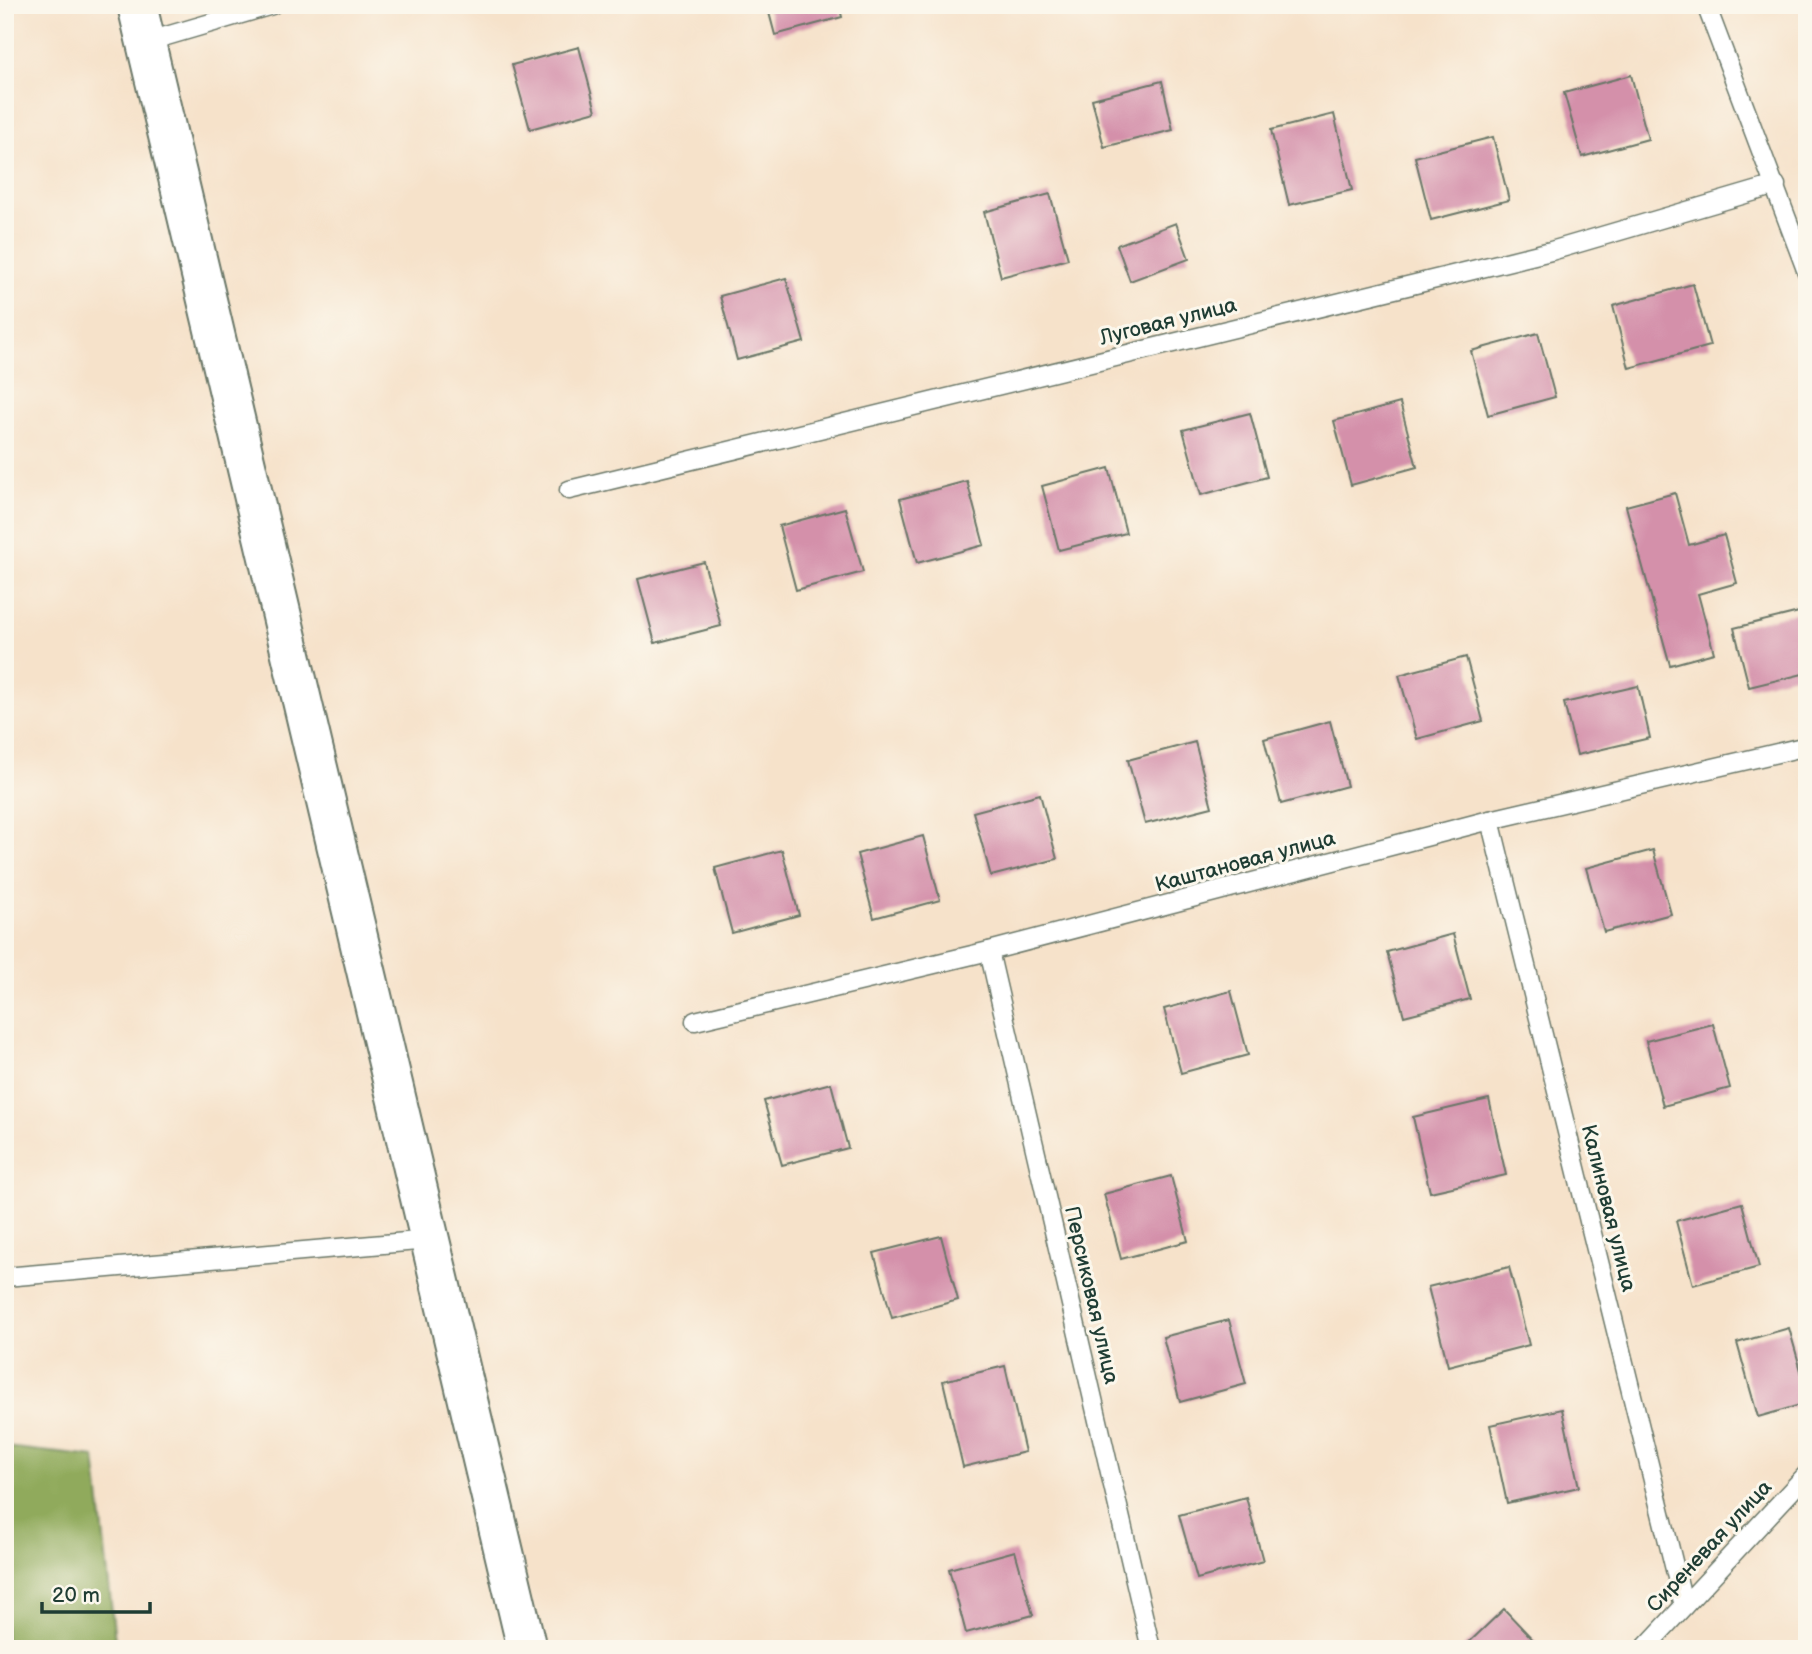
<svg xmlns="http://www.w3.org/2000/svg" width="1812" height="1654" font-family="'Balsamiq Sans',sans-serif">
	<style>
		.forest { fill: #90aa5b; stroke: #587448; stroke-width: 2 }
		.building { fill: #d490aa }
		.lines { fill: none; stroke-linecap: round; stroke-linejoin: round }
		.lane-casing { stroke: #6a7768; stroke-width: 21 }
		.secondary-casing { stroke: #6a7768; stroke-width: 42 }
		.lane { stroke: #fff; stroke-width: 18 }
		.secondary { stroke: #fff; stroke-width: 38 }
		.labels { text-anchor: middle; stroke-width: 6; stroke-linejoin: round; paint-order: stroke }
		.street-label { font-size: 21px; fill: #1f3d34; stroke: #fbf7ec }
	</style>
	<rect width="100%" height="100%" fill="#fbf7ec"/>
	<filter id="ink" filterUnits="userSpaceOnUse"><feTurbulence type="fractalNoise" baseFrequency=".0143" numOctaves="2"/><feDisplacementMap in="SourceGraphic" scale="14" xChannelSelector="R" yChannelSelector="G"/><feConvolveMatrix kernelMatrix="1 2 1 2 8 2 1 2 1" color-interpolation-filters="sRGB"/></filter>
	<filter id="wash" filterUnits="userSpaceOnUse"><feTurbulence type="fractalNoise" baseFrequency=".00686" numOctaves="4" result="noise"/><feDisplacementMap in="SourceGraphic" scale="28" xChannelSelector="R" yChannelSelector="G"/><feGaussianBlur stdDeviation="1.57" result="paint"/><feColorMatrix in="noise" values="0 0 0 0 0 0 0 0 0 0 0 0 0 0 0 0 0 1.4 0 .05"/><feComposite in="paint" operator="in"/></filter>
	<g filter="url(#wash)">
		<rect width="100%" height="100%" fill="#f6e2ca"/>
		<polygon class="forest" points="5,1447 95,1457 116,1649 5,1649"/>
		<g id="blocks">
			<g class="building">
				<polygon points="767,5 839,5 842,17 775,35"/>
				<polygon points="579,47 596,111 530,129 512,65"/>
				<polygon points="1631,75 1648,139 1582,157 1564,93"/>
				<polygon points="1162,81 1173,130 1104,147 1092,99"/>
				<polygon points="1334,114 1352,190 1289,205 1271,130"/>
				<polygon points="1493,137 1509,200 1431,220 1415,157"/>
				<polygon points="1050,194 1068,259 1001,277 984,212"/>
				<polygon points="1176,223 1189,259 1130,281 1117,245"/>
				<polygon points="786,278 804,342 737,360 720,296"/>
				<polygon points="1693,284 1710,346 1629,368 1613,306"/>
				<polygon points="1538,333 1555,397 1488,415 1471,351"/>
				<polygon points="1400,403 1417,467 1351,485 1334,421"/>
				<polygon points="1250,413 1267,477 1201,495 1183,430"/>
				<polygon points="1109,468 1126,533 1059,550 1042,486"/>
				<polygon points="967,481 984,545 917,563 900,499"/>
				<polygon points="1675,493 1689,545 1724,535 1737,583 1698,594 1714,653 1670,665 1626,506"/>
				<polygon points="845,508 863,572 796,590 779,526"/>
				<polygon points="704,562 721,626 655,643 638,579"/>
				<polygon points="1807,610 1807,673 1749,687 1734,628"/>
				<polygon points="1466,657 1483,721 1417,739 1399,675"/>
				<polygon points="1638,686 1650,738 1577,755 1564,703"/>
				<polygon points="1330,721 1347,786 1281,804 1264,739"/>
				<polygon points="1195,742 1212,807 1145,824 1128,760"/>
				<polygon points="1040,794 1057,859 991,876 973,812"/>
				<polygon points="923,836 940,900 874,918 857,854"/>
				<polygon points="782,850 799,915 732,933 715,868"/>
				<polygon points="1653,850 1671,914 1604,932 1586,868"/>
				<polygon points="1453,934 1470,999 1404,1016 1387,952"/>
				<polygon points="1231,991 1248,1055 1181,1073 1164,1009"/>
				<polygon points="1713,1024 1730,1088 1663,1106 1646,1041"/>
				<polygon points="831,1083 848,1148 782,1165 764,1101"/>
				<polygon points="1489,1099 1506,1175 1430,1192 1413,1117"/>
				<polygon points="1171,1176 1188,1241 1121,1259 1104,1194"/>
				<polygon points="1742,1203 1759,1267 1693,1285 1676,1221"/>
				<polygon points="941,1236 958,1300 892,1318 874,1253"/>
				<polygon points="1509,1267 1529,1345 1448,1366 1428,1287"/>
				<polygon points="1229,1320 1246,1384 1180,1402 1163,1337"/>
				<polygon points="1789,1328 1807,1392 1807,1403 1758,1417 1737,1343"/>
				<polygon points="1005,1366 1025,1452 963,1467 943,1381"/>
				<polygon points="1562,1409 1579,1487 1507,1503 1490,1425"/>
				<polygon points="1246,1497 1263,1561 1197,1579 1179,1515"/>
				<polygon points="1015,1551 1033,1615 966,1633 949,1569"/>
				<polygon points="1504,1609 1542,1649 1462,1649"/>
			</g>
		</g>
	</g>
	<g filter="url(#ink)">
		<use href="#blocks" fill-opacity="0" stroke="#6a7768" stroke-width="2"/>
		<g class="lines">
			<g class="lane-casing">
				<g id="lane">
					<polyline points="1706,5 1807,272"/>
					<polyline points="146,42 272,5"/>
					<polyline points="569,490 1551,251 1776,185"/>
					<polyline points="1490,820 1684,1606"/>
					<polyline points="989,951 1151,1649"/>
					<polyline points="695,1021 989,951 1490,820 1807,746"/>
					<polyline points="5,1277 429,1240"/>
					<polyline points="1644,1649 1807,1474"/>
				</g>
			</g>
			<g class="secondary-casing">
				<polyline id="secondary" points="137,5 527,1649"/>
			</g>
			<use href="#lane" class="lane"/>
			<use href="#secondary" class="secondary"/>
		</g>
	</g>
	<g class="labels">
		<g class="street-label">
			<text transform="translate(1168 321) rotate(-14)" y="7">Луговая улица</text>
			<text transform="translate(1245 861) rotate(-15)" y="7">Каштановая улица</text>
			<text transform="translate(1609 1208) rotate(76)" y="7">Калиновая улица</text>
			<text transform="translate(1092 1295) rotate(77)" y="7">Персиковая улица</text>
			<text transform="translate(1709 1546) rotate(-47)" y="7">Сиреневая улица</text>
		</g>
	</g>
	<rect width="1812" height="1654" fill="none" stroke="#fbf7ec" stroke-width="28"/>
	<path d="M42 1602v10h108v-10" fill="none" stroke="#1f3d34" stroke-width="3.5"/>
	<text x="52" y="1602" font-size="21" fill="#1f3d34" stroke="#fbf7ec" stroke-width="5" paint-order="stroke">20 m</text>
</svg>
